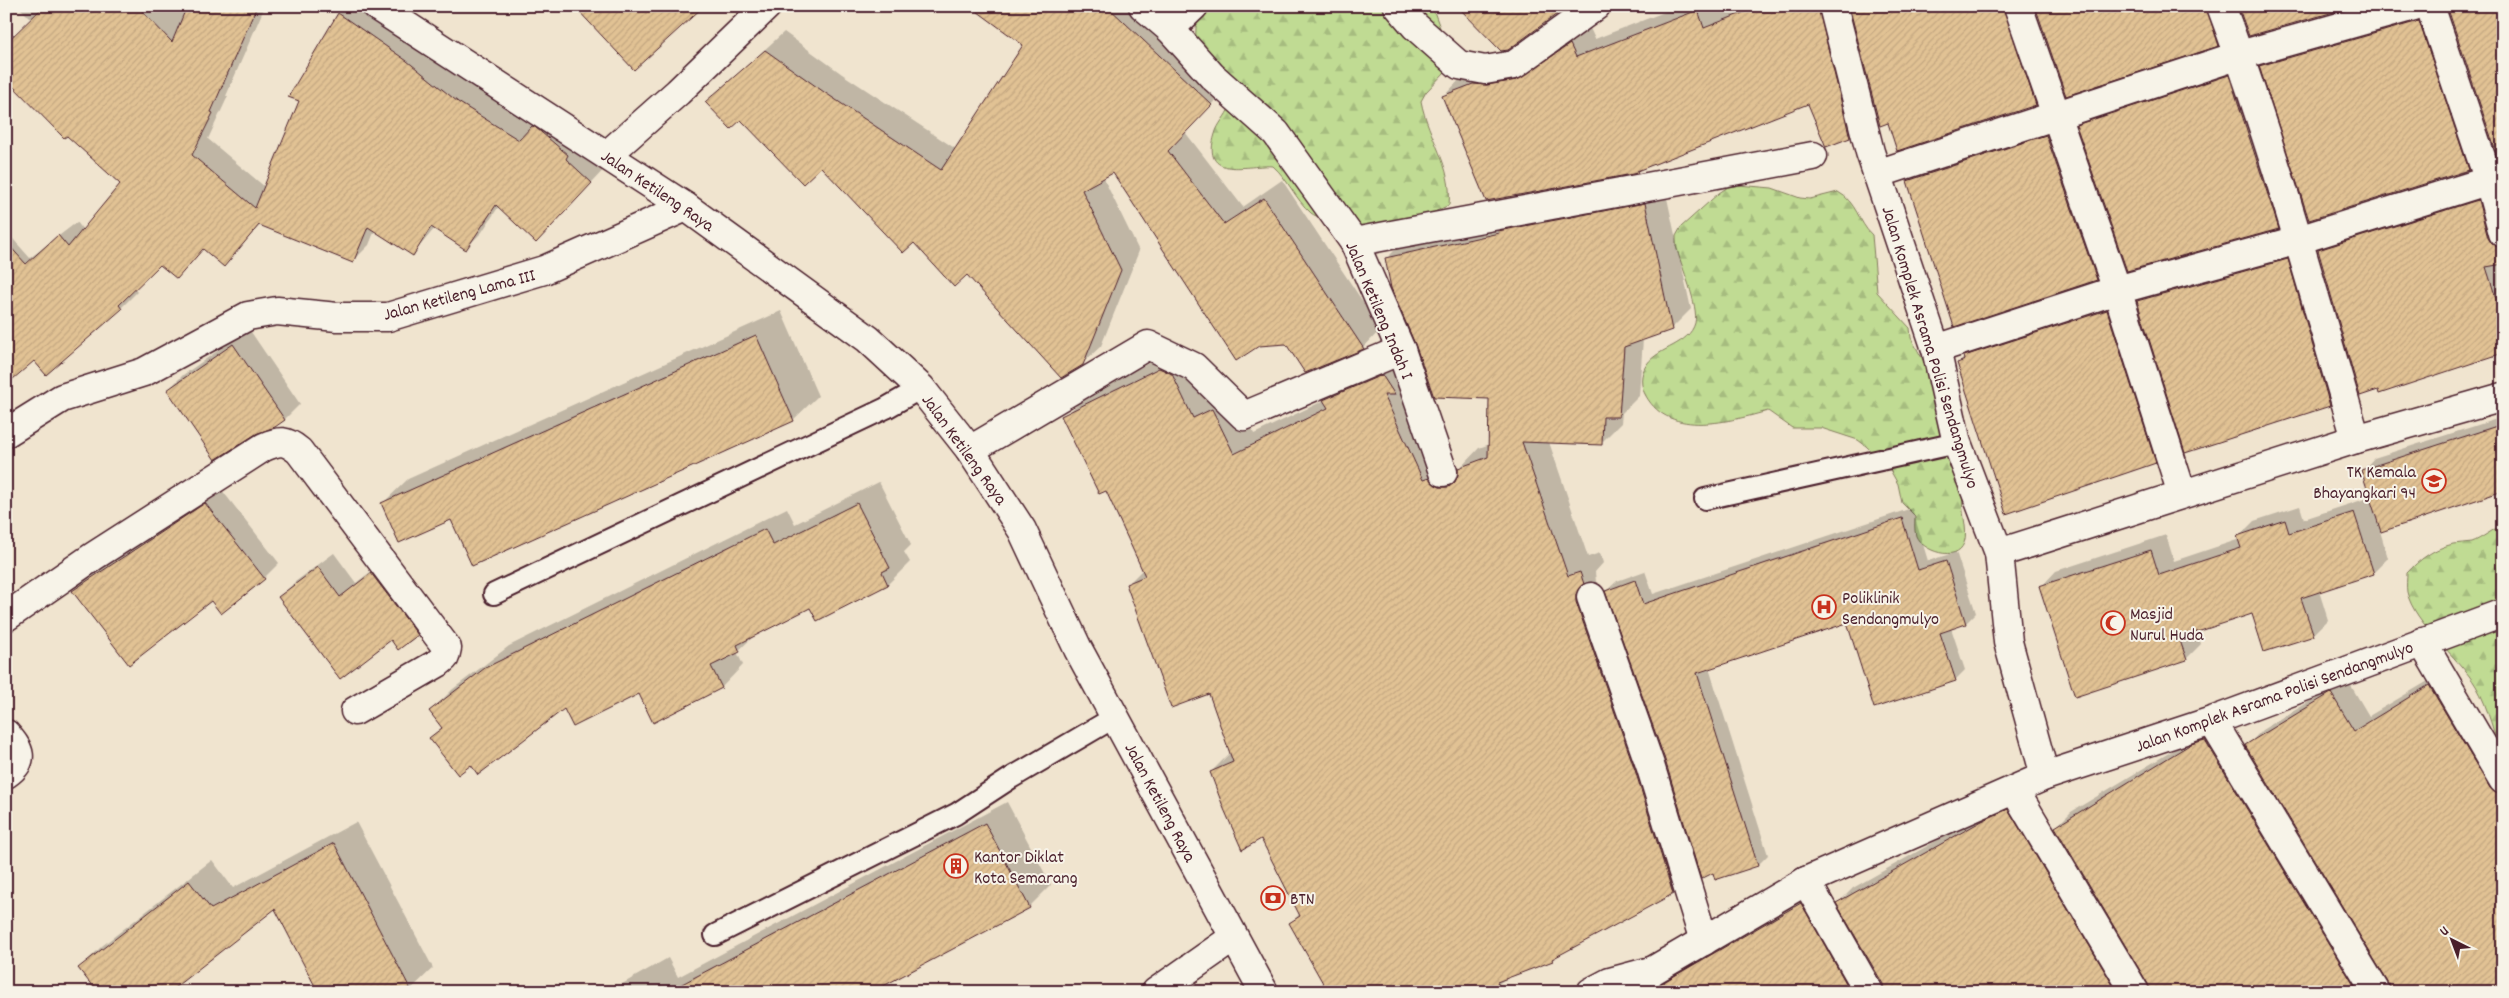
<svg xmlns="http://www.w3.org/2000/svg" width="2509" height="998" font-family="Dekko,sans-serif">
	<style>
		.forest { fill: url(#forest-firs); stroke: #857d5f }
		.shadow { fill: #0003 }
		.building { fill: url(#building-hatch); stroke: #4a1f2b }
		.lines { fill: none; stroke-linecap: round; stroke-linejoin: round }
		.lane-casing { stroke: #4a1f2b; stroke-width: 24 }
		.street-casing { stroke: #4a1f2b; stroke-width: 31 }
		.secondary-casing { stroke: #4a1f2b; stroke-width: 31 }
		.lane { stroke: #f7f3e8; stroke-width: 20 }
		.street { stroke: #f7f3e8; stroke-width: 28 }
		.secondary { stroke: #f7f3e8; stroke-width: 28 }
		.labels { text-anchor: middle; stroke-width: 4; stroke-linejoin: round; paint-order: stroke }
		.street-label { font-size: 18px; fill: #4a1f2b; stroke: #f7f3e8 }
		.poi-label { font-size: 18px; fill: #4a1f2b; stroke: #f7f3e8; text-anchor: start }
	</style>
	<defs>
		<pattern id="forest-firs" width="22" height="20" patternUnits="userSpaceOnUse" patternTransform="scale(1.25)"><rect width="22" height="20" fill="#c0db93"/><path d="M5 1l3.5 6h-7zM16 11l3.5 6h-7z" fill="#a6bc7f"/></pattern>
		<pattern id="building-hatch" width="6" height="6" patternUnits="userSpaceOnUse" patternTransform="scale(1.25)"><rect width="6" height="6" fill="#e1c294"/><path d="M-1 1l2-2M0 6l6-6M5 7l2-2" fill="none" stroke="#c3a680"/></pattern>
	</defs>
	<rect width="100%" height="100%" fill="#f0e4cf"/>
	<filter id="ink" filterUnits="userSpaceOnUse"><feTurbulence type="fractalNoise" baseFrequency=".02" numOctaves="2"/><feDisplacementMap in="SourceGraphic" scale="10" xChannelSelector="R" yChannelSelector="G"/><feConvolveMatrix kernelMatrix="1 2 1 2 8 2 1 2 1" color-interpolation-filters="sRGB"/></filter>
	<g filter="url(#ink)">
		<g class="forest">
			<path d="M1212 6H1432L1446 44V71L1426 92 1421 101C1428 138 1453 166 1449 205 1430 214 1410 225 1389 228 1374 230 1322 222 1311 213 1295 199 1288 179 1273 166 1249 164 1200 182 1215 134 1218 123 1226 117 1230 106L1195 58 1196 27 1199 18Z"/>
			<path d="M1738 185 1772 188 1800 198 1810 199 1838 192C1857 202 1858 222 1872 235L1877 292 1910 328 1911 338 1935 382 1963 496C1960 511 1969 529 1964 543 1957 563 1922 551 1916 536 1914 529 1915 523 1915 516L1902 503 1898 484 1889 468 1866 446 1858 440 1821 428H1792L1768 411C1731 421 1670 439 1646 396 1640 386 1640 374 1647 364 1659 347 1689 345 1695 323 1699 305 1681 266 1676 246V236L1681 227 1719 193 1728 187Z"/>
			<path d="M2503 525V758C2493 734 2489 708 2476 686 2459 657 2414 624 2407 592 2406 586 2407 579 2407 573 2420 559 2433 549 2453 544 2459 543 2466 543 2472 542 2481 539 2493 529 2503 525Z"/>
		</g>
		<g class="shadow">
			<polygon points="18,6 265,6 226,96 228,96 208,139 265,187 300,100 290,96 339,14 347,6 368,6 607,166 552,225 499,206 482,232 466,248 435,228 413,254 375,230 369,245 353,261 261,224 224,265 204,248 177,278 160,263 134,288 137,292 121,308 34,360 6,383 6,231 30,258 77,222 83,230 122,184 32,20"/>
			<polygon points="971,6 1145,6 1229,86 1185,132 1243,207 1282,180 1381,329 1363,348 1306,372 1286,343 1113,171 1103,177 1139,251 1101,346 1082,364 968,273 914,241 821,166 741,118 707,102 784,32 842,74 956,149 1025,45"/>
			<polygon points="1458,6 1564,6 1557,14"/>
			<polygon points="1680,6 1722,6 1723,10 1733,6 1840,6 1868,118 1850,136 1809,102 1642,168 1637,172 1444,96 1462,77 1589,26 1595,39"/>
			<polygon points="1850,6 2022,6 2051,89 2035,104"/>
			<polygon points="2036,6 2226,6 2233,29 2218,44"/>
			<polygon points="2434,6 2483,154 2468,169 2260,66 2276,51"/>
			<polygon points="2244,61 2293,213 2278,228 2078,126 2093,110"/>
			<polygon points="2062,120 2112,264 2096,279 1908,181 1924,166"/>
			<polygon points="1664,184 1691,309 1671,329 1643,339 1639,396 1622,413 1621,423 1601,443 1549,442 1588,557 1600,553 1603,563 1595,572 1596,582 1655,749 1693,873 1672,893 1559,954 1552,960 1509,976 1488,992 1291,923 1300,913 1262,838 1211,772 1231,752 1210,692 1128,584 1143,569 1107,489 1068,414 1088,393 1180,348 1233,390 1254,434 1325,400 1344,380 1402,356 1449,459 1460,468 1479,448 1490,444 1490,398 1386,259 1406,239"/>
			<polygon points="2493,186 2503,221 2503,352 2319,251 2334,235"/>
			<polygon points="2303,245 2345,390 2330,405 2138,301 2154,286"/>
			<polygon points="2122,295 2170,446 2155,462 1959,363 1980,342"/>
			<polygon points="781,311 818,396 793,420 452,518 383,503 408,479"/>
			<polygon points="249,329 300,404 285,419 274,426 168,390 183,375"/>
			<polygon points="2503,417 2503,490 2380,531 2388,558 2373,573 2319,591 2328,620 2313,635 2253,612 2197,631 2201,644 2186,659 2041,587 2056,571 2166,535 2174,561 2240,539 2239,536 2254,521 2300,506 2304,519 2371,497 2363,470 2374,458"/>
			<polygon points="879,482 911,545 904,552 910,562 888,584 817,619 811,606 757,633 737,652 743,665 722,687 639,692 564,707 471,763 431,738 443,726 431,711 453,689 509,646 787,508 795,524"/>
			<polygon points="221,489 279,563 264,578 211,599 73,591 88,576"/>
			<polygon points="1912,508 1928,561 1956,552 1976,613 1966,623 1951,628 1965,670 1955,680 1848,622 1709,668 1768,855 1758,865 1666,760 1606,591 1617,581 1645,571 1653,594"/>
			<polygon points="334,553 356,583 387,559 432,619 417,634 391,639 279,598 295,582"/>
			<polygon points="2445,671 2503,770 2503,992 2391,983 2247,746 2262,730 2347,679 2369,716"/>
			<polygon points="2207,730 2388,992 2152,992 2150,983 2056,827 2071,812"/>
			<polygon points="2023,795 2147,992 1886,992 1884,984 1838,903 1853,888 1998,806"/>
			<polygon points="1007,802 1051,885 1029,907 870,992 608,992 668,958 678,977"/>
			<polygon points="356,822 433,968 408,992 275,907 80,968 102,946 212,860 233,888"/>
			<polygon points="1816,889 1880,992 1653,992 1678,968"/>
		</g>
		<g class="building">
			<polygon points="44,6 137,6 172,42 187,6 257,6 211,112 213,113 192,155 255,208 299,101 288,97 338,13 407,61 458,102 519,140 532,126 535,127 568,155 566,159 592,183 536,243 496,205 466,250 431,227 413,256 368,227 353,263 259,225 224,267 203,249 177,279 160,265 119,305 122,309 46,375 34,361 6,385 6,242 26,264 58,235 68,247 120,184 67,136 64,138 6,79 6,43"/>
			<polygon points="574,6 704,6 634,70"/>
			<polygon points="970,6 1107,6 1212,105 1168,151 1224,224 1264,198 1364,349 1305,373 1286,344 1259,346 1236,361 1113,173 1082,190 1121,270 1083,365 1061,378 967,275 954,287 914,243 903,253 821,167 803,184 741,120 731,129 705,102 765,50 824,92 941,170 1023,45"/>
			<polygon points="1457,6 1554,6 1557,14 1508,50 1501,51"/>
			<polygon points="1760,6 1818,6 1850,138 1826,147 1808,104 1637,171 1638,173 1486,201 1442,96 1473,84 1487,85 1517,80 1570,44 1576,57 1698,10 1704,28"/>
			<polygon points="1849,6 2003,6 2036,105 1897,151 1888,123 1880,126"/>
			<polygon points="2035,6 2206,6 2219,46 2066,96"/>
			<polygon points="2238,6 2355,6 2249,36"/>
			<polygon points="2447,6 2503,6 2503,161 2499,161"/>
			<polygon points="2419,21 2469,170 2309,220 2259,66"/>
			<polygon points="2229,75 2279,229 2127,271 2076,125"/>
			<polygon points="2046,135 2097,280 1954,327 1907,181"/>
			<polygon points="2478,200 2488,238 2492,244 2503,248 2503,264 2486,267 2503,320 2503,353 2379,394 2378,390 2360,396 2318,250"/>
			<polygon points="1645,203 1672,330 1624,347 1619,417 1603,417 1602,445 1522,442 1568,576 1580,572 1584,584 1576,594 1576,602 1635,770 1673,894 1552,959 1553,961 1497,982 1503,992 1328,992 1289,923 1300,916 1261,839 1242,850 1224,809 1210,772 1233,762 1209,694 1171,708 1126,584 1145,576 1106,491 1099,494 1061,416 1159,368 1172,374 1193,418 1212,409 1234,454 1328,408 1323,400 1382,375 1395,395 1384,395 1423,480 1429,478 1440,487 1449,487 1455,482 1458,475 1458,468 1488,457 1489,399 1434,397 1415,344 1391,288 1385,258 1499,233 1498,231"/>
			<polygon points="2288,259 2330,406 2185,453 2137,301"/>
			<polygon points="2107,310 2156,463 2006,514 1957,363 1965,360 1964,356"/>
			<polygon points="756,335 794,421 472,566 451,520 399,543 381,503"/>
			<polygon points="233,344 285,420 275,427 256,434 215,460 167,390"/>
			<polygon points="2503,424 2503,491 2381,532 2361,470"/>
			<polygon points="205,503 265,579 221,614 211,601 129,665 72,591"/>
			<polygon points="857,503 890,568 882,572 888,585 817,621 810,608 737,645 740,652 711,666 722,688 653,723 639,694 573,727 564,709 478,775 471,765 458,775 429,738 442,728 429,711 485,668 765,529 773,545"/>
			<polygon points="2354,512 2374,574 2301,598 2314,636 2264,652 2252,614 2179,638 2187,660 2075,697 2039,586 2151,550 2159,575 2241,548 2237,536 2285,520 2289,533"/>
			<polygon points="1902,518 1918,570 1946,561 1966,624 1940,633 1956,681 1874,708 1847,623 1697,673 1758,866 1715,880 1713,873 1701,879 1665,760 1605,591 1635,580 1643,604"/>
			<polygon points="318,567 340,597 371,573 418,635 398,650 391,640 340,679 278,597"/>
			<polygon points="2429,685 2490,788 2499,795 2503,800 2503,992 2392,992 2389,984 2245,745 2331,693 2354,731"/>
			<polygon points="2205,740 2358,992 2151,992 2148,984 2055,827 2191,744"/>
			<polygon points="2008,809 2117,992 1885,992 1883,984 1836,903 1982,821"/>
			<polygon points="985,823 1030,908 872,992 667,992"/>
			<polygon points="334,843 412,992 318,992 275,909 169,992 97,992 78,968 189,881 211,909"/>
			<polygon points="1801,903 1851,992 1653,992 1662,983"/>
		</g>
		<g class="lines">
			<g class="lane-casing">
				<g id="lane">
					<polyline points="1705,499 1957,443"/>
					<polyline points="494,594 886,408 921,388"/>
					<polyline points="715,935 956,814 1011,778 1115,717"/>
				</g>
			</g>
			<g class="street-casing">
				<g id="street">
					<polyline points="1143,6 1170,29 1212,76 1276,133 1354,242 1401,350 1443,472"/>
					<polyline points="1398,6 1415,26 1459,65 1485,70 1514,65 1596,6"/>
					<polyline points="1833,6 1870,152 1936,349 1957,443 1999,553 2008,642 2045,776"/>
					<polyline points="2018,6 2117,290 2182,494"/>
					<path d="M2221 6C2274 148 2314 294 2356 439"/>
					<polyline points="2430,6 2489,181 2503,233"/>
					<polyline points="1170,29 1194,6"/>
					<polyline points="607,155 678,92 767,6"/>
					<polyline points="1877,174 2240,55 2414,6"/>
					<polyline points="1354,242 1813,156"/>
					<polyline points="1936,349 2117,290 2298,240 2503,176"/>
					<polyline points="6,433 62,398 144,372 248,316 277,311 337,317 388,317 544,270 686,207"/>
					<polyline points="970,450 1148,345 1194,367 1244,416 1401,350"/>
					<polyline points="1999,553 2356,439 2503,397"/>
					<polyline points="1591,597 1650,765 1704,941"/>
					<path d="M6 617 94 556 264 447C280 440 286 440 299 451L447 648 445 657 438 663 355 711"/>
					<polyline points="2422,642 2503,780"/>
					<polyline points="2212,721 2376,992"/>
					<path d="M6 734C20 750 26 760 6 774"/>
					<polyline points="2015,791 2135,992"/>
					<polyline points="1806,881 1869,992"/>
					<polyline points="1156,992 1233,938"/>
					<polyline points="1591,992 1610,982 1651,971"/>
					<polyline points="1631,992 1652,971 1806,881 2045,776 2212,721 2503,613"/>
				</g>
			</g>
			<g class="secondary-casing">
				<polyline id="secondary" points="376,6 686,207 868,339 921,388 970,450 1022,530 1078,649 1264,992"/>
			</g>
			<use href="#lane" class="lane"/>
			<use href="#street" class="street"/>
			<use href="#secondary" class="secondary"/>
		</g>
	</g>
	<defs>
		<g id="school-ring" transform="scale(1.25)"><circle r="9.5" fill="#f7f3e8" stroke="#c8321e" stroke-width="1.5"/><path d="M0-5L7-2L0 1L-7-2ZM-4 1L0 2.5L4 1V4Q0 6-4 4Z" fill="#c8321e"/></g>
		<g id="hospital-ring" transform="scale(1.25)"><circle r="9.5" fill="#f7f3e8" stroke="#c8321e" stroke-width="1.5"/><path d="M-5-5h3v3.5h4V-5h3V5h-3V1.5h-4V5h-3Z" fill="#c8321e"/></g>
		<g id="mosque-ring" transform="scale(1.25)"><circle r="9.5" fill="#f7f3e8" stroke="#c8321e" stroke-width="1.5"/><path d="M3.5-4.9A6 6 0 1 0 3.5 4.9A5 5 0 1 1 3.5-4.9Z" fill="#c8321e"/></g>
		<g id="building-ring" transform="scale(1.25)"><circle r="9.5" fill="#f7f3e8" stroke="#c8321e" stroke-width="1.5"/><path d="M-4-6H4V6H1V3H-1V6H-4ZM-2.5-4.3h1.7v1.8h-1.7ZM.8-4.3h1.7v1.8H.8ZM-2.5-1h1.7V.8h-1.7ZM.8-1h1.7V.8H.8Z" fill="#c8321e"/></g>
		<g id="bank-ring" transform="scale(1.25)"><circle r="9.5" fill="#f7f3e8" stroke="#c8321e" stroke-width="1.5"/><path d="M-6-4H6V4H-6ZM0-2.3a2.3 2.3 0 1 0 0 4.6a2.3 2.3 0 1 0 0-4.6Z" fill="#c8321e"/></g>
	</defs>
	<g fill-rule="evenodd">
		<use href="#school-ring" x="2434" y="481"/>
		<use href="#hospital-ring" x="1824" y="607"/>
		<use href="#mosque-ring" x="2113" y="623"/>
		<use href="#building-ring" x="956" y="866"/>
		<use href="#bank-ring" x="1273" y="898"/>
	</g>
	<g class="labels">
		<g class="street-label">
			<text transform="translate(658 190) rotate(34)" y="6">Jalan Ketileng Raya</text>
			<text transform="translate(459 294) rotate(-15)" y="6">Jalan Ketileng Lama III</text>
			<text transform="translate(1380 310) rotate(67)" y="6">Jalan Ketileng Indah I</text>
			<text transform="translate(1931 347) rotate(73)" y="6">Jalan Komplek Asrama Polisi Sendangmulyo</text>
			<text transform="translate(965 449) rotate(54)" y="6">Jalan Ketileng Raya</text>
			<text transform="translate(2274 696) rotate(-20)" y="6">Jalan Komplek Asrama Polisi Sendangmulyo</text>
			<text transform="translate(1161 802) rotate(62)" y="6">Jalan Ketileng Raya</text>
		</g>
		<g class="poi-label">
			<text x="2416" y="477" text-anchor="end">TK Kemala<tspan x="2416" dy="21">Bhayangkari 94</tspan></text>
			<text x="1842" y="603">Poliklinik<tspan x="1842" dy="21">Sendangmulyo</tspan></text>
			<text x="2130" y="619">Masjid<tspan x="2130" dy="21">Nurul Huda</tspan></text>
			<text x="974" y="862">Kantor Diklat<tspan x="974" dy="21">Kota Semarang</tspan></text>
			<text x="1290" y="904">BTN</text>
		</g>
	</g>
	<rect width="2509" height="998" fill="none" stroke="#f7f3e8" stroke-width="25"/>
	<rect x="12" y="12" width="2484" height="973" fill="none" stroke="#4a1f2b" stroke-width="2" filter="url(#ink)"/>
	<g transform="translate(2452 940) rotate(318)" stroke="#f7f3e8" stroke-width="4" paint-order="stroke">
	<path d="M0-4L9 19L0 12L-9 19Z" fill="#4a1f2b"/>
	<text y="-8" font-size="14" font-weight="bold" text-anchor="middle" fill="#4a1f2b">U</text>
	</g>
</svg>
